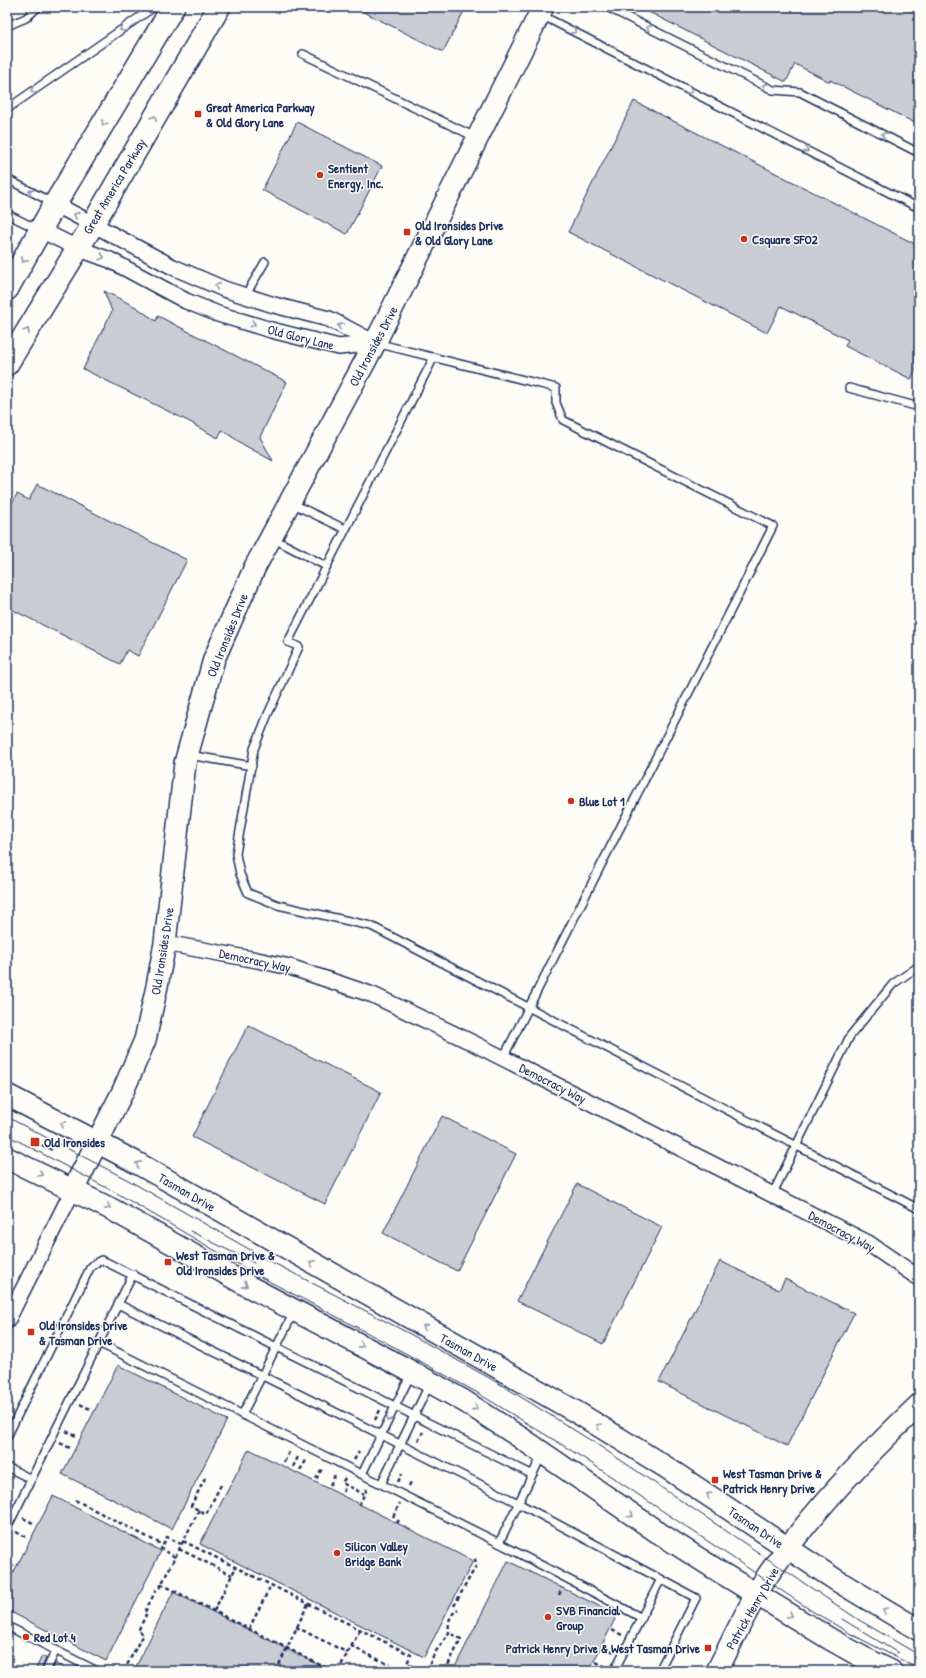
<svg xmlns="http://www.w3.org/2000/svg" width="926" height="1678" font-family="'Patrick Hand',sans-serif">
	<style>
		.building { fill: #c9ccd3; stroke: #1b2f5e }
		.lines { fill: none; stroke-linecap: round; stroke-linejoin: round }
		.lane-casing { stroke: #1b2f5e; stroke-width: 10 }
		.street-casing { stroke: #1b2f5e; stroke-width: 18 }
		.secondary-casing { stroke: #1b2f5e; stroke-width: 24 }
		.primary-casing { stroke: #1b2f5e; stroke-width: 25 }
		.path { stroke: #1b2f5e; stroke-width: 2.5; stroke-dasharray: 4 3; stroke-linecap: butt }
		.lane { stroke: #fdfcf7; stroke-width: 7 }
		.street { stroke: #fdfcf7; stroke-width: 15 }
		.secondary { stroke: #fdfcf7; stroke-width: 21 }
		.primary { stroke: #fdfcf7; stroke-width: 22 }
		.tram { stroke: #1b2f5e; stroke-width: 1 }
		.oneway { stroke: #8c96aa }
		.poi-dot { fill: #c8321e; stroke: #fdfcf7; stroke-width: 1.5 }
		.labels { text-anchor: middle; stroke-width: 3; stroke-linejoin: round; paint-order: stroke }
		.poi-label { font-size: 13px; font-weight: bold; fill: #1b2f5e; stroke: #fdfcf7; text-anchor: start }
		.street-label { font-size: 13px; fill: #1b2f5e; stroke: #fdfcf7 }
	</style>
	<rect width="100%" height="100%" fill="#fdfcf7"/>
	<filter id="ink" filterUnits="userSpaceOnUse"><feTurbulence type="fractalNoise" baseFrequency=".025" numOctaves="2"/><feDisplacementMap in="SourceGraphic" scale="8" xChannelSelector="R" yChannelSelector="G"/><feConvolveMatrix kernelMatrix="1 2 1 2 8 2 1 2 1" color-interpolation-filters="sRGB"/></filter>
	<g filter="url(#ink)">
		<g class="building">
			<polygon points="354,7 466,7 443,52"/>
			<polygon points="639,7 919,7 919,125 830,80 830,82 795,64 786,82"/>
			<polygon points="634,101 919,246 919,363 911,379 845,346 848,340 781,306 767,333 568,232"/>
			<polygon points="297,122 382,166 347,234 262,190"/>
			<polygon points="104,291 136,307 156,321 158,316 287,382 260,437 273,461 244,445 222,430 218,438 194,425 194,424 83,369 112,311"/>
			<polygon points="37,484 187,560 138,656 127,650 120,664 7,607 7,513 17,494 29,500"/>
			<polygon points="248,1025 381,1092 325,1204 192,1137"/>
			<polygon points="442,1116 516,1154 457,1271 383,1233"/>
			<polygon points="577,1184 662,1227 603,1344 517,1301"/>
			<polygon points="720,1261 779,1290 785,1279 854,1313 787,1446 659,1382"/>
			<polygon points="118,1365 227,1420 172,1529 62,1474"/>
			<polygon points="249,1449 473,1561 424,1657 200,1544"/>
			<polygon points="53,1496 161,1551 106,1661 7,1610 7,1585"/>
			<polygon points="508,1561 617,1615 589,1671 453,1671"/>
			<polygon points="173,1592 331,1671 134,1671"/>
			<polygon points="42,1656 46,1658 41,1671 35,1671"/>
			<polygon points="55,1663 71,1671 52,1671"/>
		</g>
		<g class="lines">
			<g class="lane-casing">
				<g id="lane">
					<polyline points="607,7 773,90 800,92 919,153"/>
					<polyline points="541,15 919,208"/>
					<polyline points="7,26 26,18 38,7"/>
					<polyline points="303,54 475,137"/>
					<polyline points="7,109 154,7"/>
					<polyline points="7,179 53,203"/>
					<polyline points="7,214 39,230"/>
					<polyline points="245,296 265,262"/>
					<polyline points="376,343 556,388 556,403 563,420 773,526 738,596 503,1058"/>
					<polyline points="434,357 288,642 299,647 268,714 254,749 236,854 240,874 248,893 278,905 371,926 919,1209"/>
					<polyline points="849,388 919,407"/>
					<polyline points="291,503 345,529"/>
					<polyline points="272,538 326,566"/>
					<polyline points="189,755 252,766"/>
					<polyline points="772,1195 850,1036 893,984 919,966"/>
					<polyline points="118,1304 518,1503 696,1598 659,1671"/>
					<polyline points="99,1343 499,1543 642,1618"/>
					<polyline points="242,1415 294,1312"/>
					<polyline points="7,1437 90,1268 94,1264 101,1260 106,1262 531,1474"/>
					<polyline points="7,1467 31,1479"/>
					<polyline points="362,1474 411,1374"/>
					<polyline points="381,1484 430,1383"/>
					<polyline points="7,1528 133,1274"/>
					<polyline points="499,1543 542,1455"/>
					<polyline points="7,1626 97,1671"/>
					<polyline points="46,1671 56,1650"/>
					<polyline points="614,1671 661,1579"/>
				</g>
			</g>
			<g class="street-casing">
				<g id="street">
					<polyline points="55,204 173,267 224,289 274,305 329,319 375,343"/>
					<polyline points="41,230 77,248 110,260 186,301 218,314 271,330 339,347 375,343"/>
					<polyline points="165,943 257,960 290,967 373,995 473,1043 868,1243 919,1278"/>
					<polyline points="7,1321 73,1190"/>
				</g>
			</g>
			<g class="secondary-casing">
				<g id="secondary">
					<polyline points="7,1095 137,1163 578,1413 664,1466 836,1580 919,1630"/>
					<polyline points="7,1158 113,1210 248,1286 412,1372 464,1401 521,1438 659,1533 720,1572 830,1639 862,1657 891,1671"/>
					<polyline points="73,1190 123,1091 145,1040 157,986 165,943 185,763 214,659 255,567 375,343 543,7"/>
					<path d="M717 1671C734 1638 749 1603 770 1572 813 1511 865 1456 919 1405"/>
				</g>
			</g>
			<g class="primary-casing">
				<g id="primary">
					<polyline points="7,289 55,204 173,7"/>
					<polyline points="7,364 93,224 219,7"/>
				</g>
			</g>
			<g class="path">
				<polyline points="42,1145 53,1150"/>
				<polyline points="80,1404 92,1410"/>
				<polyline points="375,1420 380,1410"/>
				<polyline points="66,1431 78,1437"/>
				<polyline points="418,1441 423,1432"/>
				<polyline points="60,1443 72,1449"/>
				<polyline points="354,1460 359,1452"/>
				<polyline points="284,1462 290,1450"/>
				<polyline points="293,1467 299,1455"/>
				<polyline points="300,1470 307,1459"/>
				<polyline points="205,1478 191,1506 206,1514 221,1485"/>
				<polyline points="345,1478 342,1483 364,1494"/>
				<polyline points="316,1479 323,1467"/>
				<polyline points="398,1482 402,1474"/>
				<polyline points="330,1485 336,1473"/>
				<polyline points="409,1486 412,1480"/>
				<polyline points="343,1492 346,1485"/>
				<polyline points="75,1500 163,1545"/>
				<polyline points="359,1505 367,1489"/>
				<polyline points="393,1517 400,1503"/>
				<polyline points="23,1518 35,1524"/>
				<polyline points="397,1523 399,1520"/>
				<polyline points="16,1532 28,1538"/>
				<polyline points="183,1541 411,1655 407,1663 423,1671"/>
				<polyline points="179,1549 232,1575"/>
				<polyline points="175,1557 161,1549 167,1537 181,1544"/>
				<polyline points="7,1563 14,1566"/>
				<polyline points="161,1584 332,1671"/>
				<polyline points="559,1595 562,1588"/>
				<polyline points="454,1606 476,1566 475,1558"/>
				<polyline points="214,1611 236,1567"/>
				<polyline points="296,1627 348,1653"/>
				<polyline points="249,1629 271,1585"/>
				<polyline points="612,1630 622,1635"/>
				<polyline points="351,1646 402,1671"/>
				<polyline points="604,1647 614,1652"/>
				<polyline points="596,1662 606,1667"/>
				<polyline points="124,1671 143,1634 138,1631 146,1615 144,1614 156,1590 160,1587 199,1510"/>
				<polyline points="276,1671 308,1604"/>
				<polyline points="338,1671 360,1630"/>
				<path d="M427 1671 434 1654 449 1633C448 1621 449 1616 458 1609"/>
				<polyline points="447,1671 446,1669 461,1639 449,1633"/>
			</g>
			<use href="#lane" class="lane"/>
			<use href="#street" class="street"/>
			<use href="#secondary" class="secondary"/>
			<use href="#primary" class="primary"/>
			<g class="tram">
				<polyline points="7,1117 128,1180 268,1260 410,1334 500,1384 595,1443 859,1620 919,1655"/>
				<polyline points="7,1135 120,1195 257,1275 385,1342 476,1392 585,1459 812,1611 851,1634 919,1669"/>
				<polyline points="190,1231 254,1263"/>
				<polyline points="842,1619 898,1653"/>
			</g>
		</g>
		<defs><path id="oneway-chevron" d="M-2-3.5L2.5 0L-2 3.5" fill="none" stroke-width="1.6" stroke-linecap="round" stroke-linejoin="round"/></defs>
		<g class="oneway">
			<use href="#oneway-chevron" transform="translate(649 28) rotate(-153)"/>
			<use href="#oneway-chevron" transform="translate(122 29) rotate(146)"/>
			<use href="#oneway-chevron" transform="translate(574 31) rotate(27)"/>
			<use href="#oneway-chevron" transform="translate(765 86) rotate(-153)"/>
			<use href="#oneway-chevron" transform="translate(33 91) rotate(145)"/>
			<use href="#oneway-chevron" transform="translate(690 91) rotate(27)"/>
			<use href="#oneway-chevron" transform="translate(154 118) rotate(-60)"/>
			<use href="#oneway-chevron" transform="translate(104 123) rotate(121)"/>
			<use href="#oneway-chevron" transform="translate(884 135) rotate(-153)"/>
			<use href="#oneway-chevron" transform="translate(806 150) rotate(27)"/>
			<use href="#oneway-chevron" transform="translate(31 192) rotate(-152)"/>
			<use href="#oneway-chevron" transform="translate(76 215) rotate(-152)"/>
			<use href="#oneway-chevron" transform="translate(102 257) rotate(19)"/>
			<use href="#oneway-chevron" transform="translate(24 260) rotate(120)"/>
			<use href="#oneway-chevron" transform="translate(217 286) rotate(-156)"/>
			<use href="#oneway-chevron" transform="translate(253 324) rotate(17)"/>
			<use href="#oneway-chevron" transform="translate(340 326) rotate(-153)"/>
			<use href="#oneway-chevron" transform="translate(27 331) rotate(-59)"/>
			<use href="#oneway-chevron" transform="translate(63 1124) rotate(-153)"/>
			<use href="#oneway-chevron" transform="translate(138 1164) rotate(-151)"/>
			<use href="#oneway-chevron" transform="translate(40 1174) rotate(26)"/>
			<use href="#oneway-chevron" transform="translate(108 1207) rotate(26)"/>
			<use href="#oneway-chevron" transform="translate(312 1263) rotate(-151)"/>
			<use href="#oneway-chevron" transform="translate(245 1285) rotate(29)"/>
			<use href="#oneway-chevron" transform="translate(425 1327) rotate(-150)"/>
			<use href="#oneway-chevron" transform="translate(361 1345) rotate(28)"/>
			<use href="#oneway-chevron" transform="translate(475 1408) rotate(32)"/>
			<use href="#oneway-chevron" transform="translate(389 1419) rotate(116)"/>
			<use href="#oneway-chevron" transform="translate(599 1426) rotate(-150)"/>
			<use href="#oneway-chevron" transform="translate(709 1495) rotate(-145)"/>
			<use href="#oneway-chevron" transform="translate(631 1515) rotate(34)"/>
			<use href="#oneway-chevron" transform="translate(885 1610) rotate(-149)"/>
			<use href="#oneway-chevron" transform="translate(790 1615) rotate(31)"/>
		</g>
	</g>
	<g class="poi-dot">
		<rect x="194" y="110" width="8" height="8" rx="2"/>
		<circle cx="320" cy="175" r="4"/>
		<rect x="403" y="228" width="8" height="8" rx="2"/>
		<circle cx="744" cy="239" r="4"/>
		<circle cx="571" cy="801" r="4"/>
		<rect x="30" y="1137" width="10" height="10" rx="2"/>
		<rect x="164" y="1258" width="8" height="8" rx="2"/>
		<rect x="27" y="1328" width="8" height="8" rx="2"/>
		<rect x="711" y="1476" width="8" height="8" rx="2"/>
		<circle cx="337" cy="1553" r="4"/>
		<circle cx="548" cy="1617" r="4"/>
		<circle cx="26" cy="1637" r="4"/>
		<rect x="704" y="1644" width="8" height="8" rx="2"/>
	</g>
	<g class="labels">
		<g class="poi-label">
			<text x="206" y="112">Great America Parkway<tspan x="206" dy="15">&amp; Old Glory Lane</tspan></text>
			<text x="328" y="173">Sentient<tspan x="328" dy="15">Energy, Inc.</tspan></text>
			<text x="415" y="230">Old Ironsides Drive<tspan x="415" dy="15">&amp; Old Glory Lane</tspan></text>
			<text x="752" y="244">Csquare SFO2</text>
			<text x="579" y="806">Blue Lot 1</text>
			<text x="44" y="1147">Old Ironsides</text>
			<text x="176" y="1260">West Tasman Drive &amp;<tspan x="176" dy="15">Old Ironsides Drive</tspan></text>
			<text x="39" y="1330">Old Ironsides Drive<tspan x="39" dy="15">&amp; Tasman Drive</tspan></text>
			<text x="723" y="1478">West Tasman Drive &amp;<tspan x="723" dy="15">Patrick Henry Drive</tspan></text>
			<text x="345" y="1551">Silicon Valley<tspan x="345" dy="15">Bridge Bank</tspan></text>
			<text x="556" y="1615">SVB Financial<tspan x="556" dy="15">Group</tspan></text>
			<text x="34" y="1642">Red Lot 4</text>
			<text x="700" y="1653" text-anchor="end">Patrick Henry Drive &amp; West Tasman Drive</text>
		</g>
		<g class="street-label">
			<text transform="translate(114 186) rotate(-59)" y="5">Great America Parkway</text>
			<text transform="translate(301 337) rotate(14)" y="5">Old Glory Lane</text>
			<text transform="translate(373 346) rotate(-62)" y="5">Old Ironsides Drive</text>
			<text transform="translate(227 635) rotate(-68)" y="5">Old Ironsides Drive</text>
			<text transform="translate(162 951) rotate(-81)" y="5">Old Ironsides Drive</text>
			<text transform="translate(255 960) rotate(12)" y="5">Democracy Way</text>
			<text transform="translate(553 1083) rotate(27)" y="5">Democracy Way</text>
			<text transform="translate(187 1192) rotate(30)" y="5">Tasman Drive</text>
			<text transform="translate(842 1231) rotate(28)" y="5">Democracy Way</text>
			<text transform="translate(469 1352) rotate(29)" y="5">Tasman Drive</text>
			<text transform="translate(756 1527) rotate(34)" y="5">Tasman Drive</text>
			<text transform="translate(752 1608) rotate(-60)" y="5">Patrick Henry Drive</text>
		</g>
	</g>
	<rect width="926" height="1678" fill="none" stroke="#fdfcf7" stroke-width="24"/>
	<rect x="12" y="12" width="902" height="1654" fill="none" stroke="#1b2f5e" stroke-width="1.5" filter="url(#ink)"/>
</svg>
